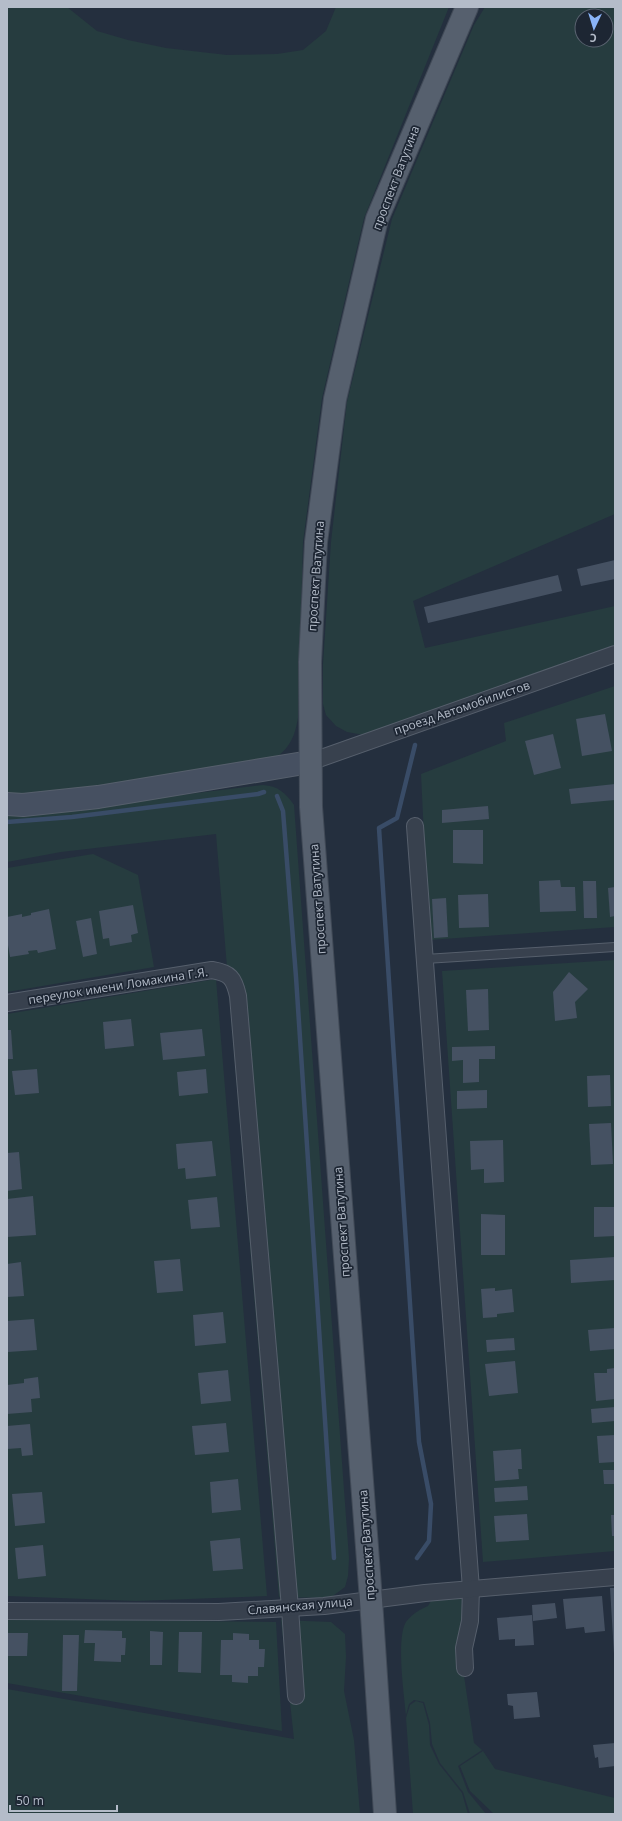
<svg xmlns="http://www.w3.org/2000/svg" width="622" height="1821" font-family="'Open Sans',sans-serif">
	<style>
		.green { fill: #263c3f; fill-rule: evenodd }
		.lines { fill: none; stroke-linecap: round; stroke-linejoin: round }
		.stream { stroke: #394c67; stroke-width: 4.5 }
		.building { fill: #455162 }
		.lane-casing { stroke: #565f6c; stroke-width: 10 }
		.street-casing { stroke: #565f6c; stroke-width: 18 }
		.secondary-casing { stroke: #565f6c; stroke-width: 24 }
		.primary-casing { stroke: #414a57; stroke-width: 24 }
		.lane { stroke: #38414e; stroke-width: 8 }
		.street { stroke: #38414e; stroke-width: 16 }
		.secondary { stroke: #465061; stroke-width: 22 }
		.primary { stroke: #56606e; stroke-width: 22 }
		.labels { text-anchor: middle; stroke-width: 3.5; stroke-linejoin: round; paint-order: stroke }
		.street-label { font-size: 12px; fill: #b4bcc9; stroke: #1d2633 }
	</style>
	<rect width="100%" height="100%" fill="#242f3e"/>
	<g class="green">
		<path d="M7 7H67L97 31 128 40 166 48 227 55 277 54 303 50 326 31 336 7H449L364 218 322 398 303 542 298 718C295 735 291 746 277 757L97 788 7 796Z"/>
		<path d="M485 7H615V514L413 601 425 648 615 606V645L364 735 347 732 336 726 326 715 323 704V664L331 542 347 402 392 219 474 25ZM582 16H606V40H582Z"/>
		<polygon points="615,686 615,927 429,940 421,774 506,741 504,723"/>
		<path d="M263 785C278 786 286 793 294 805L349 1558 348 1576 345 1587 330 1598 279 1597 216 834 61 852 7 862V812L99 805Z"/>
		<polygon points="93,854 138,875 154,967 7,992 7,868"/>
		<polygon points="615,960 615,1551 483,1562 442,971"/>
		<polygon points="216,979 267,1596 136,1601 8,1596 7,1014"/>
		<path d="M466 1598 460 1649 474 1743 482 1750 458 1766 468 1792 486 1814H470L463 1792 440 1763 432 1744 430 1723 424 1702 414 1700 409 1704 406 1715C404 1694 396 1638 406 1622 412 1614 419 1610 428 1606L431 1601Z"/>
		<polygon points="7,1619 276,1622 282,1731 7,1683"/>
		<polygon points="281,1620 331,1622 345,1634 346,1657 344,1691 354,1740 360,1814 7,1814 7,1689 294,1739"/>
		<polygon points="416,1701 423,1703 429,1725 430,1745 439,1764 462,1793 468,1814 413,1814 406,1718 410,1705"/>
		<polygon points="483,1751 495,1769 615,1798 615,1814 494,1814 470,1791 460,1766"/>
	</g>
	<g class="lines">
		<g class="stream">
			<polyline points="415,745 397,818 379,828 419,1442 431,1504 429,1541 417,1558"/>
			<polyline points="277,796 283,811 296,977 334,1558"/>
			<polyline points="7,822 72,817 258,794 264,792"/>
		</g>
	</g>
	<g class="building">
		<polygon points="615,560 615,579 581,586 577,569"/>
		<polygon points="558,575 562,591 428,623 424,607"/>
		<polygon points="605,714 612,751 582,756 576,719"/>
		<polygon points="553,734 561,768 534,775 525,741"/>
		<polygon points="615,784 615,800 571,804 569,789"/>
		<polygon points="488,806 489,819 442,823 442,810"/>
		<polygon points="453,830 483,830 483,864 453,863"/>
		<polygon points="560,880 561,887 575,887 576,911 540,912 539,881"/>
		<polygon points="583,881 596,881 597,918 584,918"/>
		<polygon points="615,887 615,916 610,917 608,888"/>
		<polygon points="488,894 489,927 459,928 458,895"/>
		<polygon points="446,898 448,937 434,938 432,899"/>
		<polygon points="133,905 138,933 131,935 132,942 110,946 109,938 103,939 99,911"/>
		<polygon points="49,909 56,949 38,953 37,950 28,951 29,954 10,957 7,939 7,917 22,914 22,917 31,915 31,913"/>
		<polygon points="91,918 97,954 83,957 76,921"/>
		<polygon points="569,972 588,989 575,1002 577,1018 555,1021 553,992"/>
		<polygon points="488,989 489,1030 468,1031 466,990"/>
		<polygon points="131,1019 134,1046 105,1049 103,1022"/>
		<polygon points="202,1029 205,1056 163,1060 160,1033"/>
		<polygon points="7,1030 11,1030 13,1059 7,1059"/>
		<polygon points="495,1046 495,1059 479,1059 479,1082 463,1083 463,1060 452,1061 452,1047"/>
		<polygon points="37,1069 39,1093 15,1095 12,1071"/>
		<polygon points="206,1069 208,1093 179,1096 177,1072"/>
		<polygon points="610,1075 611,1106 588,1107 587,1076"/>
		<polygon points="487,1090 487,1108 457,1109 457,1091"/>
		<polygon points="611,1123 613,1164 591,1165 589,1124"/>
		<polygon points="503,1140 504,1182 484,1183 484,1169 471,1170 470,1141"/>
		<polygon points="212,1141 216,1176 186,1179 185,1168 178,1169 176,1144"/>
		<polygon points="19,1152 22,1189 7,1191 7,1153"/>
		<polygon points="33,1196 36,1235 7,1237 7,1199"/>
		<polygon points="217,1197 220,1227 191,1229 188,1200"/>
		<polygon points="594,1207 615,1207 615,1236 594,1237"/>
		<polygon points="481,1214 505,1215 505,1255 481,1255"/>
		<polygon points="615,1257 615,1280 571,1283 570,1260"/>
		<polygon points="180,1259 183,1291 157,1293 154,1261"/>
		<polygon points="21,1262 24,1296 7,1297 7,1264"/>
		<polygon points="495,1288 495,1291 512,1289 514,1312 497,1314 497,1317 483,1318 481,1289"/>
		<polygon points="223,1312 226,1343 195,1346 193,1315"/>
		<polygon points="34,1319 37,1350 8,1352 7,1321"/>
		<polygon points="615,1328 615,1349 590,1351 588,1330"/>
		<polygon points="514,1338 515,1350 487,1352 486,1340"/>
		<polygon points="515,1361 518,1393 489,1396 485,1364"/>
		<polygon points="615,1368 615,1399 596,1401 594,1373 607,1373 607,1369"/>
		<polygon points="228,1370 231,1401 201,1404 198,1373"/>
		<polygon points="38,1377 40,1398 31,1399 32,1412 7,1414 7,1385 24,1383 24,1379"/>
		<polygon points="615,1407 615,1421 592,1423 591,1409"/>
		<polygon points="226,1423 229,1452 195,1455 192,1426"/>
		<polygon points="30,1424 33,1455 22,1456 21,1448 7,1449 7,1426"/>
		<polygon points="615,1435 615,1462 599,1463 597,1436"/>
		<polygon points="521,1449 522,1469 518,1469 519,1479 495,1481 493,1451"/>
		<polygon points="603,1470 615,1470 615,1484 604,1484"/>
		<polygon points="238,1479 241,1510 212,1513 210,1482"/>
		<polygon points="527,1486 528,1500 495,1502 494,1488"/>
		<polygon points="42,1492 45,1523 15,1526 12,1494"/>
		<polygon points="527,1514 529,1540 496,1542 494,1516"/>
		<polygon points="611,1515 615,1515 615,1536 612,1536"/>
		<polygon points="240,1538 243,1569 213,1571 210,1541"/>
		<polygon points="43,1545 46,1576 18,1579 15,1548"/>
		<polygon points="610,1588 615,1588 615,1654 614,1654"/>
		<polygon points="602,1596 605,1631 585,1633 584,1627 566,1629 563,1599"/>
		<polygon points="555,1603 557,1618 533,1621 532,1605"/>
		<polygon points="532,1615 534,1645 515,1646 515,1639 499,1640 497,1618"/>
		<polygon points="85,1630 122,1631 122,1638 126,1638 125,1655 121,1655 121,1662 94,1661 95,1643 84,1643"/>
		<polygon points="150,1631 163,1632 162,1665 150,1665"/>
		<polygon points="179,1632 202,1632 201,1673 178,1672"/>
		<polygon points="7,1633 28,1633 27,1656 7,1656"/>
		<polygon points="233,1633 249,1634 249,1640 259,1640 259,1649 265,1649 264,1667 258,1667 258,1676 248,1676 248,1683 232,1682 232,1675 220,1675 221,1640 233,1640"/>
		<polygon points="63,1635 79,1635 77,1691 62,1691"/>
		<polygon points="537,1692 540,1717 514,1719 513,1706 508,1705 507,1694"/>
		<polygon points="615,1743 615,1766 599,1768 598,1757 595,1758 593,1745"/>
	</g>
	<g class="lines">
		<g class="lane-casing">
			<polyline id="lane" points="425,959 615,947"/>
		</g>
		<g class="street-casing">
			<g id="street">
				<polyline points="310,762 615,654"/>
				<polyline points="415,826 471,1589 470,1621 464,1648 465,1668"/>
				<path d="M7 1003 212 970C230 973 234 978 238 996L290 1608 296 1696"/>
				<polyline points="7,1611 219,1612 324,1606 425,1593 615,1577"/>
			</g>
		</g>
		<g class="secondary-casing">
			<polyline id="secondary" points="7,804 23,805 98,797 310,762"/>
		</g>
		<g class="primary-casing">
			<polyline id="primary" points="385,1814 371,1600 311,807 310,662 316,542 335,399 377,219 467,7"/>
		</g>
		<use href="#lane" class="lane"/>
		<use href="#street" class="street"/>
		<use href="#secondary" class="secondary"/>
		<use href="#primary" class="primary"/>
	</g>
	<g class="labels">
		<g class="street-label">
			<text transform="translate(396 178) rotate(-69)" y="4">проспект Ватутина</text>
			<text transform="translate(316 576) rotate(-86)" y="4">проспект Ватутина</text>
			<text transform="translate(462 708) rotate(-19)" y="4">проезд Автомобилистов</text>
			<text transform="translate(318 899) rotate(-94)" y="4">проспект Ватутина</text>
			<text transform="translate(118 986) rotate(-9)" y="4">переулок имени Ломакина Г.Я.</text>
			<text transform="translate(342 1222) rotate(-94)" y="4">проспект Ватутина</text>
			<text transform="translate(367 1545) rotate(-94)" y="4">проспект Ватутина</text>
			<text transform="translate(300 1606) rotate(-5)" y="4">Славянская улица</text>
		</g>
	</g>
	<rect width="622" height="1821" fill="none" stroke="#b4bcc9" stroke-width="16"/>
	<g transform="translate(594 28) rotate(184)"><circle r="19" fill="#1d2633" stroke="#59626f"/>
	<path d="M0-3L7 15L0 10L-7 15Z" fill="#8ab4f8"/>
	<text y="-6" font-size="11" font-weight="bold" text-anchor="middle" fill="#b4bcc9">С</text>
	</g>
	<path d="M10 1805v6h107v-6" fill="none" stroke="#b4bcc9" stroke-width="2"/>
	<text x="16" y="1805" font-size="12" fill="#b4bcc9" stroke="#1d2633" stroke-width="3" paint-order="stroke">50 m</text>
</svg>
